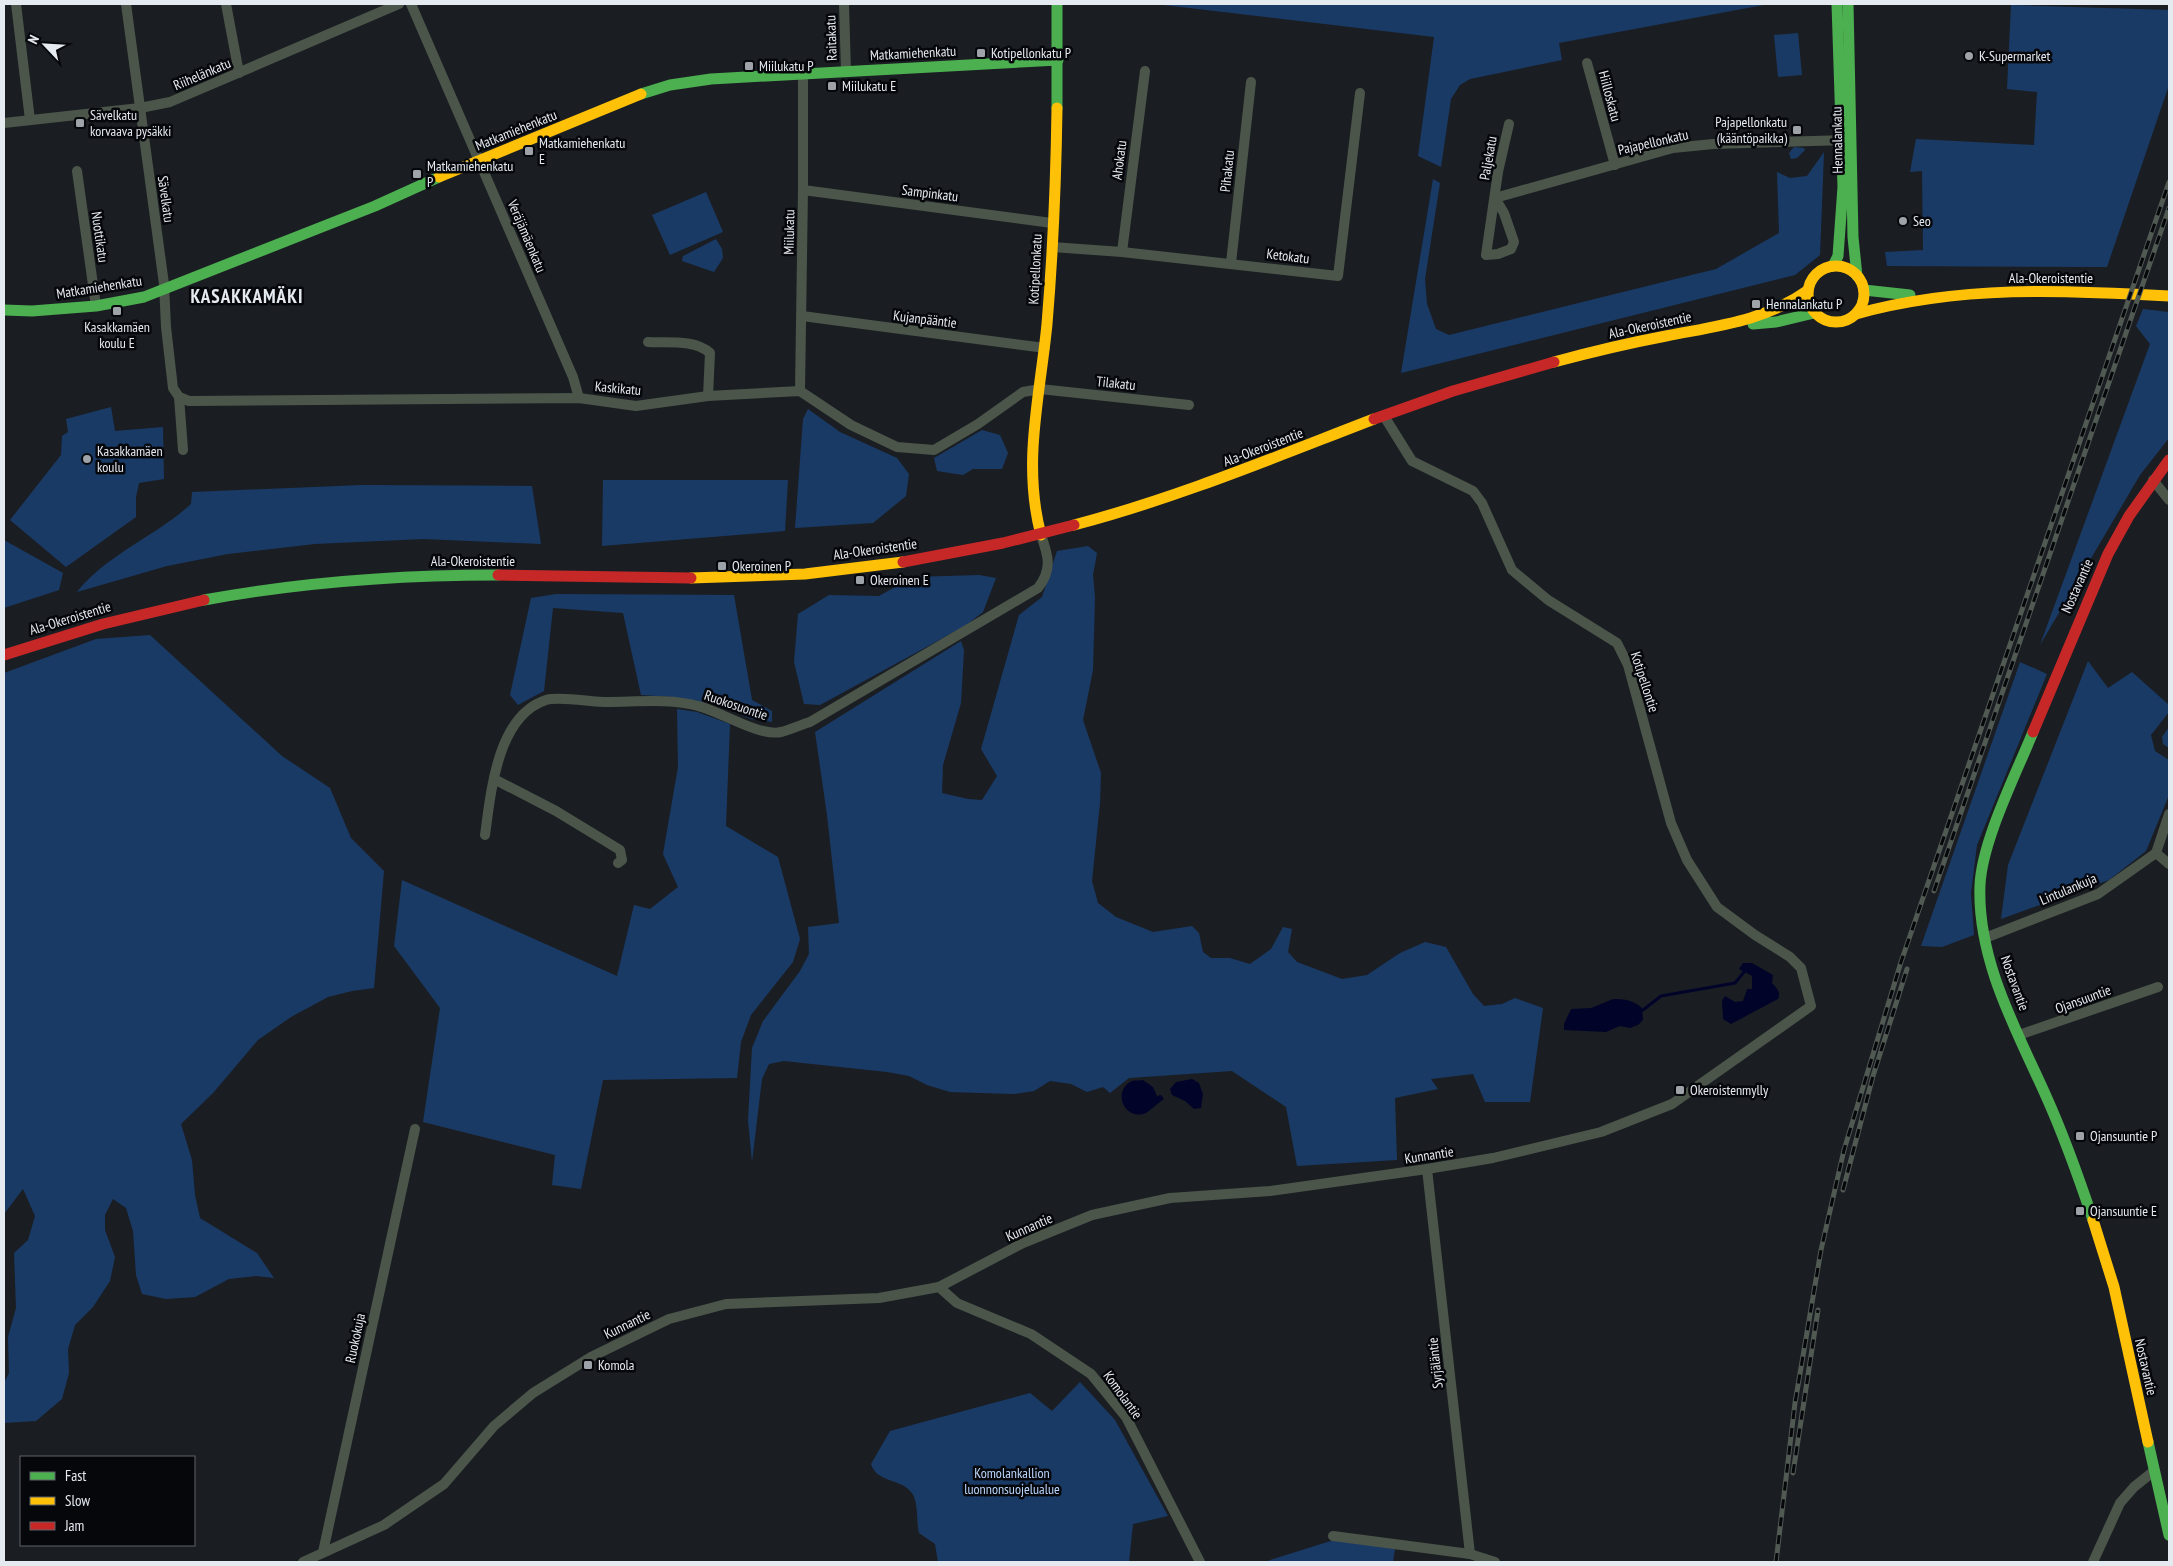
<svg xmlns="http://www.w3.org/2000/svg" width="2173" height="1566" font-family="'PT Sans Narrow',sans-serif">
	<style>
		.green { fill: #1a3a66 }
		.water { fill: #020329 }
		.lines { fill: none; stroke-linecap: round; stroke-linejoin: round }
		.stream { stroke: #020329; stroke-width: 3 }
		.street { stroke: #4b5549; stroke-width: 10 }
		.fast { stroke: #4caf50; stroke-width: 11 }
		.slow { stroke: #ffc107; stroke-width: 11 }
		.jam { stroke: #c62828; stroke-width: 11 }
		.rail-casing { stroke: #515953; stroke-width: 5 }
		.rail { stroke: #05070b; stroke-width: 3; stroke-dasharray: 9; stroke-linecap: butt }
		.poi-dot { fill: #9ea3a9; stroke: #05070b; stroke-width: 2 }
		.labels { text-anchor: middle; stroke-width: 5; stroke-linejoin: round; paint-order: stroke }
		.street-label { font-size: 14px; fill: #e5eaf1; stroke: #05070b }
		.poi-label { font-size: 14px; fill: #e5eaf1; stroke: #05070b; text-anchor: start }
		.park-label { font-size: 14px; fill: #bad6fd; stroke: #05070b }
		.district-label { font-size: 19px; font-weight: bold; letter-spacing: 1px; fill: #e5eaf1; stroke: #05070b }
	</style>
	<rect width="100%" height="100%" fill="#1a1e23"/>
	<g class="green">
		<polygon points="1155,4 1769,4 1559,43 1562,60 1470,79 1460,85 1451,99 1441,167 1418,156 1434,37"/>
		<polygon points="2011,5 2169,10 2169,85 2107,267 1887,266 1885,252 1923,250 1922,171 1910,172 1916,139 2034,145 2037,92 2007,89"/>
		<polygon points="1798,33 1802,75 1778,77 1774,35"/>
		<polygon points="1794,147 1804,148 1805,150 1797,158 1791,159 1789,153"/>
		<polygon points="1824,152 1820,255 1795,275 1401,373 1433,179 1440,183 1425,279 1427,304 1436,329 1449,335 1716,269 1779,233 1777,172 1790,178 1807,176"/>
		<polygon points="706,192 723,232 670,255 652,215"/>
		<polygon points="716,239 722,249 723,258 714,272 682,261 683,256"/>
		<polygon points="2143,309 2169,312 2169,438 2140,475 2040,645 2150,344 2136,326"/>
		<polygon points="111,407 115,431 163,427 164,479 139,483 136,497 136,517 66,567 10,520 61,455 62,436 68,432 66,419"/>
		<polygon points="808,409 840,432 897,458 909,474 906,496 873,523 795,528 803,419"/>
		<polygon points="982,430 1000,435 1008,453 1002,469 973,469 963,475 937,471 934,458"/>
		<polygon points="603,480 788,480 785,531 602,546"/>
		<path d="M362 485 532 486 541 544 423 539 315 544 228 554 167 566 77 592C106 555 156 536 191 504L192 492Z"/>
		<polygon points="4,540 63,573 59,590 4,608"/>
		<polygon points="1088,546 1097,553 1093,575 1095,597 1093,670 1083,720 1101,773 1100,803 1092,881 1098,903 1116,917 1153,932 1192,926 1199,933 1203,952 1211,958 1230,958 1250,964 1271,949 1283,927 1292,929 1288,952 1297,962 1342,979 1367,975 1400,953 1425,942 1446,947 1473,994 1484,1006 1502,1004 1515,998 1543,1008 1530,1102 1485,1102 1473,1074 1431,1079 1438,1089 1395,1098 1397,1160 1297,1166 1286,1107 1232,1071 1129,1078 1110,1093 1103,1087 1087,1092 1071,1084 1050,1081 1034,1091 1014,1094 950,1092 927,1085 909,1076 887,1072 784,1061 769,1064 762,1079 752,1162 748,1120 752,1048 763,1021 800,971 809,954 808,927 839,923 827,815 815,732 961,641 964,650 961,703 943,765 942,793 968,799 982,800 997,776 981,749 1019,615 1042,597 1057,551"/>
		<polygon points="979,575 996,578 983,612 965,626 820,705 804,704 794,662 798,614 829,595 879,596 913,577"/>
		<polygon points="556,594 734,595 752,700 772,711 772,722 751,719 717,704 672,697 641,695 623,613 553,608 544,691 518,705 510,695 531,598"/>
		<polygon points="150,635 282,756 330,788 351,838 384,871 374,988 352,991 328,997 291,1017 258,1040 213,1093 181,1124 192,1160 195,1195 200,1218 257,1253 274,1278 256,1276 229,1279 195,1297 166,1299 142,1294 136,1275 133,1231 126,1208 113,1199 105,1215 105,1230 115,1257 110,1281 93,1307 75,1325 68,1349 69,1373 62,1399 36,1421 4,1423 4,1383 9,1373 8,1337 16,1308 14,1253 28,1240 35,1216 23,1189 4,1214 4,673 96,639"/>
		<polygon points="2088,661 2108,688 2132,672 2169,705 2169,712 2151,735 2155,751 2169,760 2169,795 2146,851 2109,880 2001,919 2008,865"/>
		<polygon points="2020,662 2047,674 1977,845 1971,893 1974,935 1942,947 1921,946"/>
		<polygon points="677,709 697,712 730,724 726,826 778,857 800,939 793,962 751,1015 741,1042 737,1078 603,1080 581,1189 552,1185 555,1155 423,1122 440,1008 394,946 402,880 617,976 634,905 650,909 678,887 663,854 678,767"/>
		<polygon points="2169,727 2169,748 2163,744 2162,737"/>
		<path d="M1080 1382 1115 1420 1168 1516 1133 1524 1129 1562H938L935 1544 919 1533C916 1522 919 1500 911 1492 900 1478 877 1483 871 1464L890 1431 1030 1393 1052 1411Z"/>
		<polygon points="1334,1540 1395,1549 1393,1562 1264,1562"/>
	</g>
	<g class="water">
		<path d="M1743 963H1752L1773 975 1772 983C1777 989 1781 991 1778 999L1731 1024 1723 1019 1722 1001 1725 996 1735 1002 1743 1001 1747 989H1752V976L1739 969Z"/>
		<path d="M1613 999C1625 999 1633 1000 1642 1008L1643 1020 1638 1025 1630 1028 1620 1026 1606 1032 1564 1030V1024L1571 1009 1591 1008Z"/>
		<polygon points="1192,1079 1199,1083 1203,1094 1201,1108 1194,1109 1185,1101 1172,1095 1170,1089 1176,1082"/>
		<path d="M1143 1080 1153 1087 1157 1096 1161 1095 1164 1099C1162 1100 1147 1113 1146 1113 1125 1122 1111 1091 1132 1081 1135 1080 1140 1081 1143 1080Z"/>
	</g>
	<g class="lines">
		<polyline class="stream" points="1643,1010 1661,996 1735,983 1744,972"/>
		<g class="street">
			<polyline points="16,4 30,120"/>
			<polyline points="126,4 164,284 166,327 173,388 179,397 183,450"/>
			<polyline points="226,4 239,73"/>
			<polyline points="411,4 573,377 579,398"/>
			<polyline points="844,4 846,72"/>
			<polyline points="1587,63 1615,165"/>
			<polyline points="4,123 140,108 170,102 399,4"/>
			<polyline points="77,171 96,306"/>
			<polyline points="803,190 1052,223"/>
			<polyline points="1495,198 1673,148 1713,144 1847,140"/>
			<polyline points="1495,198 1504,213 1514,242 1511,249 1498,254 1486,255 1498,172 1509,124"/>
			<polyline points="1052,247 1122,252 1338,276 1360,93"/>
			<polyline points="1122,252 1145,71"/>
			<polyline points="1231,263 1251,82"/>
			<polyline points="802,316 1045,348"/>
			<path d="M648 342C667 343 695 339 710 353L708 396"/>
			<polyline points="800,391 803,190 803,74"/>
			<polyline points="179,397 189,401 579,398 636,406 708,396 800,391 851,425 897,447 934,450 978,424 1023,392 1040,389 1189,405"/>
			<polyline points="2153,480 2169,500"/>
			<polyline points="494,779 556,811 620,850 622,860 618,863"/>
			<polyline points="2169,814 2156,853 2169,864"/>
			<path d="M485 835C491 792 497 716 546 700 559 696 591 702 607 702 636 702 669 698 698 706 720 711 759 737 781 732 790 730 800 725 810 722L1038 588C1053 569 1048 555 1041 535"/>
			<polyline points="1985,938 2098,894 2156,853"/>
			<polyline points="2019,1035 2158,987"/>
			<polyline points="1427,1169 1470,1554"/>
			<polyline points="939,1287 957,1303 1031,1334 1091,1374 1126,1417 1200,1562"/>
			<polyline points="1333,1536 1470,1554 1495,1562"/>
			<polyline points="323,1552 415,1129"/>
			<polyline points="303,1562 384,1525 444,1484 494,1426 533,1393 591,1357 669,1319 726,1304 879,1298 939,1287 1023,1243 1092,1215 1170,1198 1270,1191 1427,1169 1493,1158 1601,1132 1672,1104 1811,1006 1801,968 1790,957 1755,935 1717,907 1687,860 1671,823 1628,665 1617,643 1548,600 1512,570 1482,503 1473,491 1412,461 1384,416"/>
			<polyline points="2093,1562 2120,1503 2134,1487 2154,1471"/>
		</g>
		<g class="fast">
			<polyline points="1848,4 1853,237 1857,276"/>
			<polyline points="641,94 670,85 711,79 1058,60"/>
			<polyline points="1057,108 1057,4"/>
			<polyline points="1833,266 1838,256 1843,187 1837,4"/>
			<polyline points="1864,290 1910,295"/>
			<polyline points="4,310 32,311 96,306 144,297 375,206 439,177"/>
			<polyline points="1753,324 1776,322 1814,313"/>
			<path d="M204 600C302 582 398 575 498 575"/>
			<path d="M2033 732C2016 774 1982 841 1980 885 1977 960 2016 1029 2046 1096 2064 1136 2079 1178 2093 1220"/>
			<polyline points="2148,1442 2169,1535"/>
		</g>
		<g class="slow">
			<polyline points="439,177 641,94"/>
			<circle cx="1836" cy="294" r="28"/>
			<path d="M1856 314C1960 285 2063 290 2169 296"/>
			<path d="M1554 362C1591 352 1629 343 1666 336 1716 326 1765 321 1807 291"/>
			<path d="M1074 525C1177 498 1275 457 1374 419"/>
			<path d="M1041 535C1022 463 1040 396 1047 324 1053 252 1056 180 1057 108"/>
			<polyline points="691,578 805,574 903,562"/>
			<polyline points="2093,1220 2114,1287 2148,1442"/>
		</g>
		<g class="jam">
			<polyline points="1374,419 1453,391 1554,362"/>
			<polyline points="903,562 1003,543 1074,525"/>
			<polyline points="498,575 691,578"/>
			<polyline points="4,655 103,624 204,600"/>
			<polyline points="2033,732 2108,554 2129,516 2169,460"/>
		</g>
		<g class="rail-casing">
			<g id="rail">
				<polyline points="1934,891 2169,208"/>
				<polyline points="1843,1190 1873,1076 1907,969"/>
				<polyline points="1793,1473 1818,1310"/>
				<polyline points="1776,1562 1795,1403 1821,1250 1844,1150 1901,962 2169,182"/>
			</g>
		</g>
		<use href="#rail" class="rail"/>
	</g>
	<g class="poi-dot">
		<rect x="976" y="48" width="10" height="10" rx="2.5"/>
		<circle cx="1969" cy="56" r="5"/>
		<rect x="744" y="61" width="10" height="10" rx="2.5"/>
		<rect x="827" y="81" width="10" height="10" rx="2.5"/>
		<rect x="75" y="118" width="10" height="10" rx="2.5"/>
		<rect x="1792" y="125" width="10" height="10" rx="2.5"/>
		<rect x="524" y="146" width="10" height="10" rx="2.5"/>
		<rect x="412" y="169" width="10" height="10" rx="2.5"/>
		<circle cx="1903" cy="221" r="5"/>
		<rect x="1751" y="299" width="10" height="10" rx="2.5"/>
		<rect x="112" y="306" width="10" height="10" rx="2.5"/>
		<circle cx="87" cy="459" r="5"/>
		<rect x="717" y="561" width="10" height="10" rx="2.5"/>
		<rect x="855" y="575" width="10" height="10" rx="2.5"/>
		<rect x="1675" y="1085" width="10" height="10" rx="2.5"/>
		<rect x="2075" y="1131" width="10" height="10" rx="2.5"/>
		<rect x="2075" y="1206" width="10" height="10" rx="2.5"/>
		<rect x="583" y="1360" width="10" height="10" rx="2.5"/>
	</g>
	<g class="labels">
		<g class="street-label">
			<text transform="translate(831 38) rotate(-92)" y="5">Raitakatu</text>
			<text transform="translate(913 53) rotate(-3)" y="5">Matkamiehenkatu</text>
			<text transform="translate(202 74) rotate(-23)" y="5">Riihelänkatu</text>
			<text transform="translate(1610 96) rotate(75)" y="5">Hiilloskatu</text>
			<text transform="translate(516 130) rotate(-22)" y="5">Matkamiehenkatu</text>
			<text transform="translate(1837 140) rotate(-91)" y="5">Hennalankatu</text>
			<text transform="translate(1653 142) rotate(-13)" y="5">Pajapellonkatu</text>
			<text transform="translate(1488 158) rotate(-80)" y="5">Paljekatu</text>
			<text transform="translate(1119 160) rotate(-83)" y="5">Ahokatu</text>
			<text transform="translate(1227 171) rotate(-84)" y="5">Pihakatu</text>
			<text transform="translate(930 193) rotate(7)" y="5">Sampinkatu</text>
			<text transform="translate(166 199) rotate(82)" y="5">Sävelkatu</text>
			<text transform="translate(789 232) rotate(-89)" y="5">Miilukatu</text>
			<text transform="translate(527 236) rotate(67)" y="5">Veräjämäenkatu</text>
			<text transform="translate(100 237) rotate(82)" y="5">Nuottikatu</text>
			<text transform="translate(1288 256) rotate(7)" y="5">Ketokatu</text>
			<text transform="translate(1035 269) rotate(-87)" y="5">Kotipellonkatu</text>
			<text x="2051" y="283">Ala-Okeroistentie</text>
			<text transform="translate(99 287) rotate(-9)" y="5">Matkamiehenkatu</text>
			<text transform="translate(925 319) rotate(7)" y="5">Kujanpääntie</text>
			<text transform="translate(1650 325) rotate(-12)" y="5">Ala-Okeroistentie</text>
			<text transform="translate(1116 383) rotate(6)" y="5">Tilakatu</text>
			<text transform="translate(618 388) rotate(5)" y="5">Kaskikatu</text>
			<text transform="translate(1263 447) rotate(-21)" y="5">Ala-Okeroistentie</text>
			<text transform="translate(875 549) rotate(-8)" y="5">Ala-Okeroistentie</text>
			<text x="473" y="566">Ala-Okeroistentie</text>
			<text transform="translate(2077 586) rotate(-66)" y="5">Nostavantie</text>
			<text transform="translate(70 618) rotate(-17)" y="5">Ala-Okeroistentie</text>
			<text transform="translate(1645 682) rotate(72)" y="5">Kotipellontie</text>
			<text transform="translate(736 705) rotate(19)" y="5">Ruokosuontie</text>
			<text transform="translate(2068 889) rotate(-23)" y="5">Lintulankuja</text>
			<text transform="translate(2015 983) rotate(70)" y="5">Nostavantie</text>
			<text transform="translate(2083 999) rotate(-20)" y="5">Ojansuuntie</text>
			<text transform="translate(1429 1155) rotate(-9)" y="5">Kunnantie</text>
			<text transform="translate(1029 1227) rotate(-24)" y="5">Kunnantie</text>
			<text transform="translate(627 1324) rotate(-26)" y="5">Kunnantie</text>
			<text transform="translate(355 1338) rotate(-78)" y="5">Ruokokuja</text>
			<text transform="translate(1435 1363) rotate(-96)" y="5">Syrjäläntie</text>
			<text transform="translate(2146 1367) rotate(77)" y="5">Nostavantie</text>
			<text transform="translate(1123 1395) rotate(54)" y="5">Komolantie</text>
		</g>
		<g class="poi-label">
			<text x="991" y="58">Kotipellonkatu P</text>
			<text x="1979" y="61">K-Supermarket</text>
			<text x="759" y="71">Miilukatu P</text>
			<text x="842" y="91">Miilukatu E</text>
			<text x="90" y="120">Sävelkatu<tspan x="90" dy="16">korvaava pysäkki</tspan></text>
			<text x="1787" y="127" text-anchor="end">Pajapellonkatu<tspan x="1787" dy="16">(kääntöpaikka)</tspan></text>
			<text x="539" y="148">Matkamiehenkatu<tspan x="539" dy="16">E</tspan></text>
			<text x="427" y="171">Matkamiehenkatu<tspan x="427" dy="16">P</tspan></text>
			<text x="1913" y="226">Seo</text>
			<text x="1766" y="309">Hennalankatu P</text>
			<text x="117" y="332" text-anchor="middle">Kasakkamäen<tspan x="117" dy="16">koulu E</tspan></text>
			<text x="97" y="456">Kasakkamäen<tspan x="97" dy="16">koulu</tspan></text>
			<text x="732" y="571">Okeroinen P</text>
			<text x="870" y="585">Okeroinen E</text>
			<text x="1690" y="1095">Okeroistenmylly</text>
			<text x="2090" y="1141">Ojansuuntie P</text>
			<text x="2090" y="1216">Ojansuuntie E</text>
			<text x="598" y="1370">Komola</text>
		</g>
		<g class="park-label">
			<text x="1012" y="1478">Komolankallion<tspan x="1012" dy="16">luonnonsuojelualue</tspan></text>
		</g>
		<g class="district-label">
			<text x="247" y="303">KASAKKAMÄKI</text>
		</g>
	</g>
	<rect width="2173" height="1566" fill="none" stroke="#e5eaf1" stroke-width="10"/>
	<rect x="20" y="1456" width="175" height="90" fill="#05070b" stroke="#5f6267"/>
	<rect x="30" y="1472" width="25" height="8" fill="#4caf50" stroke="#5f6267"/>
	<text x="65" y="1481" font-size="15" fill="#e5eaf1">Fast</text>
	<rect x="30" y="1497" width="25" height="8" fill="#ffc107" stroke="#5f6267"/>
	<text x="65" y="1506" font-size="15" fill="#e5eaf1">Slow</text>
	<rect x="30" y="1522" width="25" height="8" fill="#c62828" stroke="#5f6267"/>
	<text x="65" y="1531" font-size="15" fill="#e5eaf1">Jam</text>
	<g transform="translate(45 45) rotate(295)" stroke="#05070b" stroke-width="4" paint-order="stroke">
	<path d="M0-4L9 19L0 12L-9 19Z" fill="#e5eaf1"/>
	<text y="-8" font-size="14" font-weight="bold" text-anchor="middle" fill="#e5eaf1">N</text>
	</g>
</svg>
